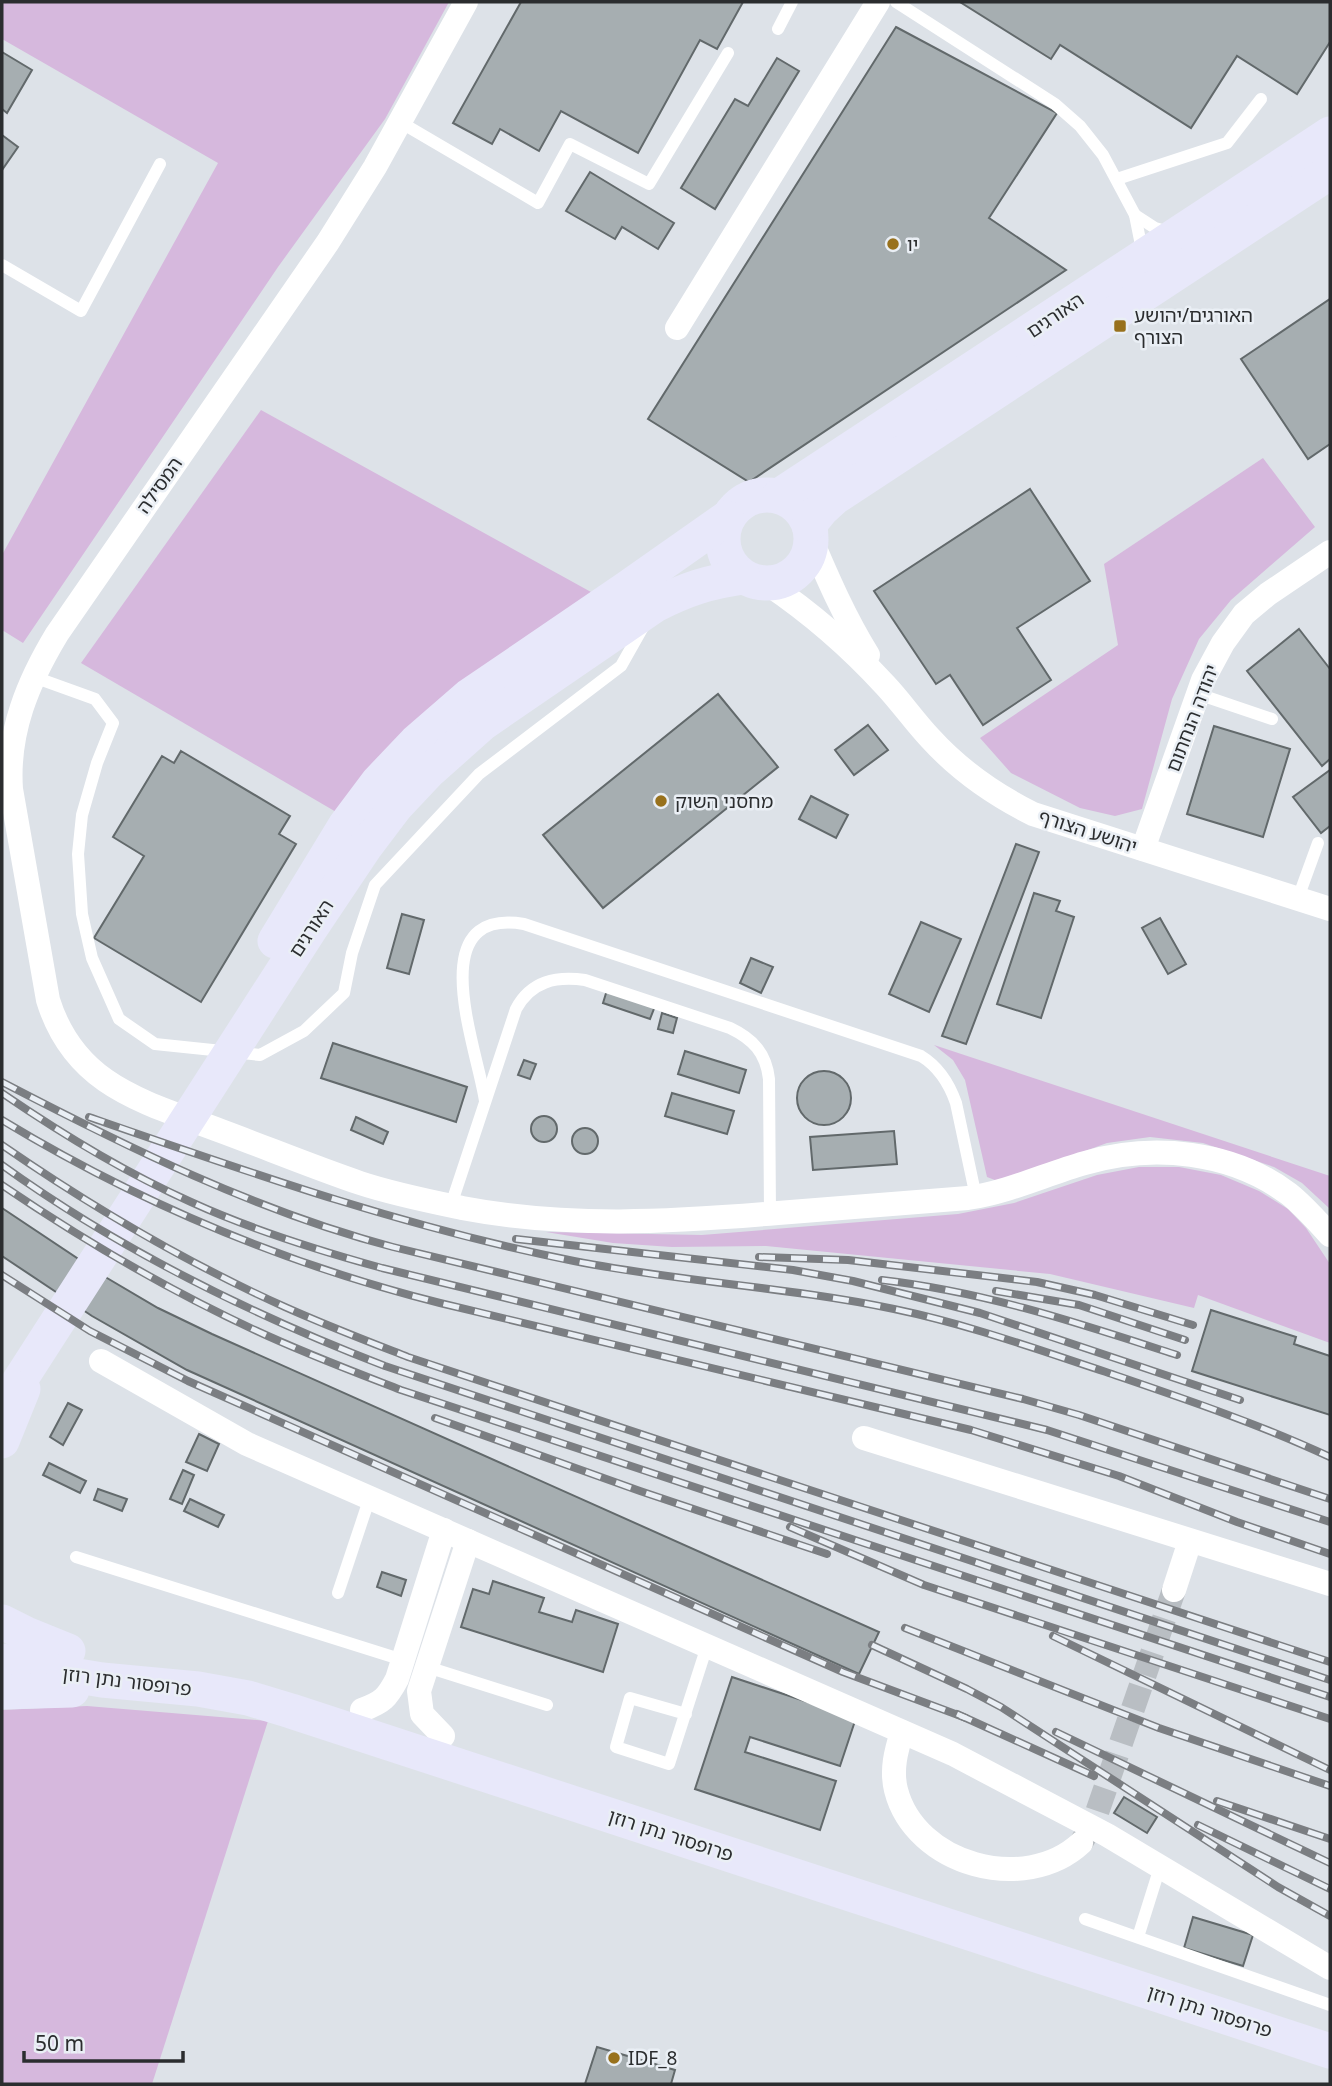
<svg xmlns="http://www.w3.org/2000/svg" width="1332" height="2086" font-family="'Noto Sans','Noto Sans Hebrew',sans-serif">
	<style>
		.green { fill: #d6b8dd }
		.building { fill: #a6aeb1; stroke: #62696b; stroke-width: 2 }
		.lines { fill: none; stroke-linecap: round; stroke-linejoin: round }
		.street-tunnel { stroke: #b9bec3; stroke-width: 24; stroke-dasharray: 24 12; stroke-linecap: butt }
		.lane { stroke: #fff; stroke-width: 12 }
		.street { stroke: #fff; stroke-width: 24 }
		.secondary { stroke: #e8e8fa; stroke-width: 35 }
		.rail-casing { stroke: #7b7e82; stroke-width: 8 }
		.rail { stroke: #eaeff5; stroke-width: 5; stroke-dasharray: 16; stroke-linecap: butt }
		.poi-dot { fill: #98711c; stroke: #eaeff5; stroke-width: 2.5 }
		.labels { text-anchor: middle; stroke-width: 5; stroke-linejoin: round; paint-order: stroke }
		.poi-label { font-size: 19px; fill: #2b2d2f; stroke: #eaeff5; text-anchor: start }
		.street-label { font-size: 19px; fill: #2b2d2f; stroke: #eaeff5 }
	</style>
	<rect width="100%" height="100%" fill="#dde2e8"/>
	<g class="green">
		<polygon points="2,2 449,2 385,119 278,267 23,643 2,630 2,555 218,163 2,39"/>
		<polygon points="261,410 591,592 343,816 81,663"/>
		<polygon points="1263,458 1315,527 1231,600 1199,639 1172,699 1142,809 1115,816 1080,808 1011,773 980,738 1118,645 1104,564"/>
		<polygon points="934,1045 1330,1176 1330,1209 1302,1183 1274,1167 1203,1143 1150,1137 1107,1143 1000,1182 987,1177 965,1080 953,1060"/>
		<polygon points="1139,1167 1179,1167 1221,1175 1259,1191 1288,1209 1306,1228 1330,1264 1330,1343 1198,1295 1194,1308 1050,1274 766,1246 672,1247 613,1243 546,1232 702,1235 958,1214 1014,1203 1097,1175"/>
		<polygon points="87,1706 268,1721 152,2084 2,2084 2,1710"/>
	</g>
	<g class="building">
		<polygon points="521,2 743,2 717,49 700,40 638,153 561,111 539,151 500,129 492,144 453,123"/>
		<polygon points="960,2 1330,2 1330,42 1297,94 1237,56 1191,128 1060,45 1051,59"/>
		<polygon points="896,27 1057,113 989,218 1066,270 749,482 648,419"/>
		<polygon points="2,52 32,70 7,113 2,109"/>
		<polygon points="777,58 799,71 715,209 681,188 735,99 748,106"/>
		<polygon points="2,135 18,147 2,170"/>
		<polygon points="590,172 674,223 658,249 622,227 615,239 566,211"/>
		<polygon points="1330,299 1330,444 1308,459 1241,359"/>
		<polygon points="1030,489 1090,581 1017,628 1051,680 983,725 950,675 936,684 874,591"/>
		<polygon points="1299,629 1330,669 1330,759 1322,766 1247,671"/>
		<polygon points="718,694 778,767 603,908 543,835"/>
		<polygon points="868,725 888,750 854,775 835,750"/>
		<polygon points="1214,726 1290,749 1263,837 1187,814"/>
		<polygon points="181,751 290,816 279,834 296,844 201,1002 94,938 144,856 113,837 162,756 174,763"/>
		<polygon points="1330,770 1330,826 1321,833 1293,797"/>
		<polygon points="811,796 848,815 836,838 799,819"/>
		<polygon points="1016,844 1039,852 966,1044 942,1036"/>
		<polygon points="1034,893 1060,901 1056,911 1074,917 1041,1018 997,1004"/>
		<polygon points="402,914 424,920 409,974 387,968"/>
		<polygon points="1160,918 1186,964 1168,974 1142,928"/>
		<polygon points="921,922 961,939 929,1012 889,994"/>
		<polygon points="751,958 773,967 761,993 740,983"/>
		<polygon points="607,990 655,1006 650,1019 603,1003"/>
		<polygon points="662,1013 677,1018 673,1033 658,1029"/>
		<polygon points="333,1043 467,1087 456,1122 321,1078"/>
		<polygon points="685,1051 746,1070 739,1093 678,1074"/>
		<polygon points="524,1060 536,1064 530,1079 518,1075"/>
		<circle cx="824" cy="1098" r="27"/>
		<polygon points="672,1093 734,1111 727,1134 665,1116"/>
		<circle cx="544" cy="1129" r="13"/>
		<polygon points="356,1117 388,1132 383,1144 351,1130"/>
		<circle cx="585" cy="1141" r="13"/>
		<polygon points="894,1131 897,1164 813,1170 810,1137"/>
		<polygon points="2,1208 107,1278 158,1308 212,1334 879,1632 859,1674 187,1370 92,1316 2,1256"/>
		<polygon points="1211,1310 1296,1337 1294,1344 1330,1356 1330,1415 1192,1371"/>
		<polygon points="68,1403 82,1410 63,1445 50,1437"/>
		<polygon points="199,1434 219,1444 207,1471 186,1462"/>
		<polygon points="49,1463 86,1481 80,1493 43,1475"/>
		<polygon points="183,1470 194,1475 182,1504 170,1499"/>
		<polygon points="98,1489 127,1499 122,1511 94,1500"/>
		<polygon points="190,1499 224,1515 218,1527 184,1511"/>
		<polygon points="382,1572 406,1580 401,1596 377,1587"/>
		<polygon points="493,1581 544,1598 539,1612 572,1622 576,1610 618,1624 603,1672 461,1627 473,1589 489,1594"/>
		<polygon points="732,1677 856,1718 840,1766 750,1737 745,1752 836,1781 820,1830 695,1789"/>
		<polygon points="1124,1797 1157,1817 1147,1833 1114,1813"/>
		<polygon points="1193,1917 1253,1935 1243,1966 1184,1948"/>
		<polygon points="597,2047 675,2070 671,2084 585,2084"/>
	</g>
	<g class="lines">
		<polyline class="street-tunnel" points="1081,1843 1094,1821 1174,1590"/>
		<g class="lane">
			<polyline points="896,2 1055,104 1080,126 1103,155 1135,215 1140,240 1140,255"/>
			<polyline points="778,29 792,2"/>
			<polyline points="400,122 538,203 570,144 649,184 728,53"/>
			<polyline points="1117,179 1227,143 1261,99"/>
			<polyline points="1135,215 1155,228 1169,232"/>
			<polyline points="2,265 81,311 160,164"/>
			<polyline points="34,677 95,699 113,723 97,763 82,815 78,854 82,914 92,958 119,1019 155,1044 260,1055 304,1031 344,993 352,953 375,885 479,774 621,666 643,627"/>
			<polyline points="1198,694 1272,719"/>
			<polyline points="1298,898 1318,843"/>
			<path d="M485 1101C478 1050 420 907 524 924L921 1056C939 1067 949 1083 956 1103L976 1197"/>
			<path d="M451 1205 516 1009C531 981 556 976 585 980L730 1028C753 1039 766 1053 769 1079L770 1214"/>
			<polyline points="76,1557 406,1661"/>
			<polyline points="338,1593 370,1497"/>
			<polyline points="424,1666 547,1705"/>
			<polyline points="686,1714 630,1698 616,1747 669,1764 707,1646"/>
			<polyline points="1085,1919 1330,2005"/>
			<polyline points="1138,1937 1160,1867"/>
		</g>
		<g class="street">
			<path d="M466 2 375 167 328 242 57 634C28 682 7 732 11 789L48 1000C75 1087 145 1102 221 1131 267 1148 313 1167 360 1183 393 1194 428 1201 462 1208 567 1228 672 1222 778 1213 841 1208 905 1203 968 1198 1009 1192 1046 1174 1085 1163 1153 1143 1232 1151 1289 1194 1304 1206 1317 1221 1330 1235"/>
			<polyline points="677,328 878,2"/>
			<path d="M811 539C828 579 845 618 868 655"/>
			<path d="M768 584C811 613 850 647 885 685 901 702 914 721 930 738 959 770 995 795 1033 814L1330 909"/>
			<polyline points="1143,849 1203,680 1223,643 1244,614 1268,594 1330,552"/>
			<polyline points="101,1361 247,1444 953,1754 1107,1835 1330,1968"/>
			<polyline points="864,1438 1330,1584"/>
			<polyline points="1174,1590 1190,1541"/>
			<path d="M362 1710C383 1702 387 1698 397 1679L444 1530"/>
			<path d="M902 1732C896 1751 891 1770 896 1790 915 1865 1025 1895 1081 1843"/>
			<polyline points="443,1736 422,1714 419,1691 468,1541"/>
		</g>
		<g class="secondary">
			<circle cx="767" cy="539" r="44"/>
			<polyline points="779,496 1330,134"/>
			<polyline points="809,525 822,509 834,498 1330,172"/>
			<polyline points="275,941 345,826 378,782 416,742 469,696 626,589 727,518"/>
			<path d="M2 1408 310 929 365 847 396 806 428 772 483 723 655 605C687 589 708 582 743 577"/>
			<polyline points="2,1441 23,1389"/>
			<polyline points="2,1622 26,1634 68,1651"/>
			<polyline points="2,1661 60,1673 102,1680 198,1689 248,1698 291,1711 1330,2051"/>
			<polyline points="2,1692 72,1690"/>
		</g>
		<g class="rail-casing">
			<g id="rail">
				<path d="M2 1082C127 1147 256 1211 393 1247L1023 1399 1079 1415 1330 1499"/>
				<path d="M2 1093C62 1134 124 1172 191 1202 252 1230 317 1250 382 1268L1047 1430 1330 1522"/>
				<path d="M89 1117C248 1172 407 1228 574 1261 680 1282 789 1287 894 1309 967 1324 1036 1349 1106 1372 1182 1398 1257 1423 1330 1457"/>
				<path d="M2 1120C139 1203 285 1264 440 1303L971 1430 1119 1476 1237 1522 1330 1554"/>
				<path d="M2 1145C92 1207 185 1262 285 1307 325 1325 367 1341 408 1357L1330 1662"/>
				<path d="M2 1165C120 1250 250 1314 385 1366L1330 1680"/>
				<path d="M2 1185C83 1240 168 1290 257 1331 304 1353 352 1371 401 1390L1330 1697"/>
				<polyline points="516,1239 793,1270 853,1281 980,1313 1240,1400"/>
				<polyline points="759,1257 848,1260 1037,1282 1095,1295 1193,1325"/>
				<polyline points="2,1275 90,1331 188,1381 843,1672 966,1718"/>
				<path d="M882 1280C986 1292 1078 1323 1177 1355"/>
				<polyline points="996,1291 1079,1305 1185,1340"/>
				<polyline points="435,1418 640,1491 827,1554"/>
				<polyline points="790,1527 924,1585 1330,1719"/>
				<polyline points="905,1628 1159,1728 1330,1786"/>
				<polyline points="1053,1636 1330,1770"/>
				<polyline points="872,1645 967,1689 1001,1707 1278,1887 1330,1916"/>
				<polyline points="957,1714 1094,1776"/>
				<polyline points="1056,1732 1330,1863"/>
				<polyline points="1217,1801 1330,1839"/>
				<polyline points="1198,1825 1330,1889"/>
			</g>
		</g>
		<use href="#rail" class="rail"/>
	</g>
	<g class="poi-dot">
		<circle cx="893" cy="244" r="7"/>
		<rect x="1113" y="319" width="14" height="14" rx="3.5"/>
		<circle cx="661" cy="801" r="7"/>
		<circle cx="614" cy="2058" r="7"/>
	</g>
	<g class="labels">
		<g class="poi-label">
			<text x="907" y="251">יו</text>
			<text x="1134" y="322">האורגים/יהושע<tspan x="1134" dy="22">הצורף</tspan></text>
			<text x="675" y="808">מחסני השוק</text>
			<text x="628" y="2065">IDF_8</text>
		</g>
		<g class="street-label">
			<text transform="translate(1055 315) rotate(-34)" y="7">האורגים</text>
			<text transform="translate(159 485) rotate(-55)" y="7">המסילה</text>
			<text transform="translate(1192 718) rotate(-69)" y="7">יהודה הנחתום</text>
			<text transform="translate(1088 831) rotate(18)" y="7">יהושע הצורף</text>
			<text transform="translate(311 928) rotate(-57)" y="7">האורגים</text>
			<text transform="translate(127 1681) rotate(7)" y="7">פרופסור נתן רוזן</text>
			<text transform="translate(671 1835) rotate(18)" y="7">פרופסור נתן רוזן</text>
			<text transform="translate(1210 2011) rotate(18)" y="7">פרופסור נתן רוזן</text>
		</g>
	</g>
	<rect width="1332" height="2086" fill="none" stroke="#2b2d2f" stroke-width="7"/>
	<path d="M24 2051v10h159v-10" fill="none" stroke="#2b2d2f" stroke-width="3.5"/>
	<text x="35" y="2051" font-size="21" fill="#2b2d2f" stroke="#eaeff5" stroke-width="5" paint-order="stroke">50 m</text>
</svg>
